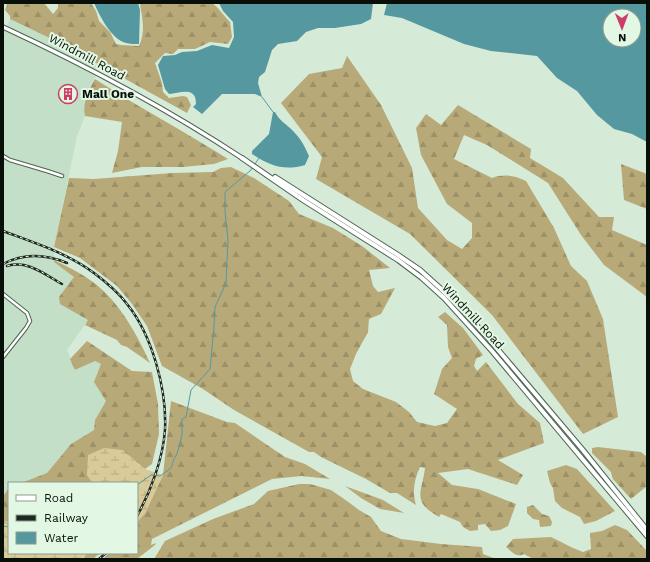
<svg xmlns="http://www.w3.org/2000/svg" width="650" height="562" font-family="'Work Sans',sans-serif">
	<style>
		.built { fill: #c3dfc7 }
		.forest { fill: url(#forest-firs) }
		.wetland { fill: url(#wetland-marsh) }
		.water { fill: #5698a0; fill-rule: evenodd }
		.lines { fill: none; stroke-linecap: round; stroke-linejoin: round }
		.stream { stroke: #5698a0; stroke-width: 1 }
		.minor-casing { stroke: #4f6252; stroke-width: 4.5 }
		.primary-casing { stroke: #4f6252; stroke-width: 5.5 }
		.trunk-casing { stroke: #4f6252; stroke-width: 6 }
		.minor { stroke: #fff; stroke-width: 2.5 }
		.primary { stroke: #fff; stroke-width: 3.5 }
		.trunk { stroke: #fff; stroke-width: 4 }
		.rail-casing { stroke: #1e2820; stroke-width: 2.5 }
		.rail { stroke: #e2f8e5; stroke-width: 1; stroke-dasharray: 3; stroke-linecap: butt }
		.labels { text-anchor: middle; stroke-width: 4; stroke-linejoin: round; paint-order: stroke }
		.street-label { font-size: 12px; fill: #070f08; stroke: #e2f8e5 }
		.poi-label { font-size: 12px; font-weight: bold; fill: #070f08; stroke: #e2f8e5; text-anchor: start }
	</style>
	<defs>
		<pattern id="forest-firs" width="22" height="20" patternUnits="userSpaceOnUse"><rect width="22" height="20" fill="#b8a978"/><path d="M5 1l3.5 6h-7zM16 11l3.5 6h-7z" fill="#9d9066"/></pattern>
		<pattern id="wetland-marsh" width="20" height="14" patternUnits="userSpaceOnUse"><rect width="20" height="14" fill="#d9ca99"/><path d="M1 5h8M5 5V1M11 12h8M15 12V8" fill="none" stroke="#b9ac82"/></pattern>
	</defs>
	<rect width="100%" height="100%" fill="#d5ebd8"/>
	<polygon class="built" points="10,19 60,43 101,66 87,93 84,112 85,116 77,136 54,247 54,262 75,277 59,297 88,320 67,350 75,370 95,361 101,364 107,401 95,420 94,430 71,444 47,473 21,483 9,483 9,488 3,496 3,26 6,28"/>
	<g class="forest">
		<path d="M6 3H44L53 14 58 8V3H91L96 11 99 21 110 32 116 44 121 45 139 46C146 31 142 19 140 3H212C216 5 226 18 230 22L232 37 228 44 210 42 195 49H178L173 54 165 53 155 63 162 83 163 92 169 98 183 96 187 97 191 105 187 113 60 43 10 19V16L5 10 7 5Z"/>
		<path d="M347 56 381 105 412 168 418 208 447 240 462 249 472 238V223L447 204 421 155 416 128 426 114 441 125 458 105 531 149 530 158 563 178 599 217H614L612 230 647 245V297L604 265 581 235 548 183 487 145 464 135 454 159 492 178C504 174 514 175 526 181L554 228 571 266 587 281 603 319 618 417 583 434 492 315 410 234 316 179 322 157 281 103 309 74 342 68Z"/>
		<path d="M95 79C138 107 184 131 228 159L214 164 183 167H142L112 173 118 151 122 122 85 116C82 103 89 90 95 79Z"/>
		<polygon points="621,164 647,174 647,209 624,200"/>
		<path d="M231 167 254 178 289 201 299 214 333 228 362 246 390 268 369 270 373 286 378 292 395 288 381 314 369 319 368 332 356 354 350 369 353 381 363 389 396 402 409 412 417 422 435 426 447 423 457 409 434 394 442 369 452 358 448 347 447 325 438 317 445 312 463 328 483 355 476 359 474 366 477 371 486 362 518 404 540 423 544 443 498 460 523 475 517 485 468 469 438 473 452 485 478 489 516 504 508 526 500 530 491 531 485 524 478 525V530L470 531 463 527 460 522 441 514 439 517C411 501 422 493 425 468L420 467C414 480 412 492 416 505L397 493H390L366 479 321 457 314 452H309L234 410 203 389 162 366 147 326 132 304 117 286 80 258 54 247 69 178 94 179 172 173 213 172 221 168Z"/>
		<path d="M54 260C62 264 71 268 79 273 114 292 134 328 150 363L127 347 121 345 117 340 85 325 88 320 60 304 59 297 74 277 54 262Z"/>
		<polygon points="87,341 132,371 152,372 158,404 159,434 152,464 145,469 122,450 87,475 93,483 21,483 47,473 71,444 94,430 95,420 106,401 94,382 101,364 95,361 75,370 70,359"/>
		<polygon points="171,401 227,422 235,423 285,457 305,464 330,479 301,476 272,479 152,539 151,545 156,543 155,545 137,559 103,559 109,553 137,553 137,522 145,513 163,475"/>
		<polygon points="598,447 641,452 647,457 647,486 631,499 613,479 611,472 592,453 592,448"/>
		<polygon points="566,465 577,469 615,511 596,521 584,524 580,517 562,508 555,501 553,488 550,483 547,471"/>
		<polygon points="299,484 310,484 331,490 347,501 359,510 371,517 381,531 401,539 441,544 482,547 483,554 496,559 154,559 165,541 213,519 254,504 268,491"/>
		<polygon points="345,486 383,500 404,513 380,509 361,498"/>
		<polygon points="9,488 9,521 3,521 3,496"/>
		<polygon points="533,505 542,514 549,516 552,522 551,526 540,527 539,520 533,519 527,513 527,507"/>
		<path d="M615 525 627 530 646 550 647 559H533L524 554C517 558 512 552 506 547L513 539 551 537 573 548 583 552 591 549 590 533 602 531Z"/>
		<polygon points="87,553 100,553 93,559 83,559"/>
	</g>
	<g class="wetland">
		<polygon points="104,448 122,450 145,469 163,475 145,513 137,522 137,483 93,483 87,475 88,455"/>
		<polygon points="3,521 9,521 9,553 89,553 80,559 3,559"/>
	</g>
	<g class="water">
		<path d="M94 3H138L140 10 139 44C135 44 129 44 126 43 111 39 100 16 94 3Z"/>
		<path d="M219 3H373L371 19 361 24 335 28H318L306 32 297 41 278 44 272 50 265 72 259 77 258 83 262 97 255 94H222L202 114 193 107 196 104C196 85 179 94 169 94L165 89 158 65 163 56 175 55 182 52 197 51 212 45 229 48 234 37 233 22 223 11Z"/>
		<path d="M387 3H647V142L632 134 614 129 597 115 577 91 557 78 537 56 491 51 464 44 402 18 384 15ZM610 16H634V40H610Z"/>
		<path d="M273 112H275C281 123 286 123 294 132 301 139 305 147 309 156L305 165C284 171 270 166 252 154V151L269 134Z"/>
	</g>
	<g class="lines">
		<g class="stream">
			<polyline points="262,97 273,112"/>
			<polyline points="255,164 259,158"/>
			<polyline points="137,485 151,475 160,476 171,468 174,459 177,454 182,435 182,419 186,417 191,390 210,369 214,327 215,307 226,283 228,240 225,212 225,192 251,170 253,166"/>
			<polyline points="3,526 9,527"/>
		</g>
		<g class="minor-casing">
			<g id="minor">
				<polyline points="3,156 10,160 47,171 62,176"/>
				<polyline points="3,294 27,313 30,321 26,328 3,357"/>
			</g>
		</g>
		<g class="primary-casing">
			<path id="primary" d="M3 27C85 65 166 108 242 158"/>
		</g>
		<g class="trunk-casing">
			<g id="trunk">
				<polyline points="242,158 303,200 398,260 422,278 444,298 492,351 647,536"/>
				<polyline points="275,177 398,255 420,270 440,288 465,313 489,339 582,449 647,530"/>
			</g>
		</g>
		<use href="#minor" class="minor"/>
		<use href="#primary" class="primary"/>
		<use href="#trunk" class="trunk"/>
		<g class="rail-casing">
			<g id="rail">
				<path d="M3 231C35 243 67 253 94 273 106 282 118 292 127 304 152 335 167 389 165 430 163 458 151 491 137 516"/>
				<path d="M3 264C24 253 45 254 67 263"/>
				<path d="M7 266C28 260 44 274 62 284"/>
				<polyline points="99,559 106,553"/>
			</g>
		</g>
		<use href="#rail" class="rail"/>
	</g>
	<defs>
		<g id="building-ring" transform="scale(1)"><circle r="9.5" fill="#e2f8e5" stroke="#cc3e66" stroke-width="1.5"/><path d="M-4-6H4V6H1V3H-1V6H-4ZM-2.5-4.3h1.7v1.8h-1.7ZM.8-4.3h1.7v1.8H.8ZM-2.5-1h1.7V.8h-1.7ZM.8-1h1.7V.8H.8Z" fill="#cc3e66"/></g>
	</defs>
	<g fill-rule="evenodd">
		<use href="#building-ring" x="68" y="94"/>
	</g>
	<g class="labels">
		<g class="street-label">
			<text transform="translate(87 57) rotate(28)" y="4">Windmill Road</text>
			<text transform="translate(473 316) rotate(47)" y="4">Windmill Road</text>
		</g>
		<g class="poi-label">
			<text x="82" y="98">Mall One</text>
		</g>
	</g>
	<rect width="650" height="562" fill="none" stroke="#070f08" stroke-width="8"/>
	<rect x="8" y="482" width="130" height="72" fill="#e2f8e5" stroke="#8a9b8d"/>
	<rect x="16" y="495" width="20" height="6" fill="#ffffff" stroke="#8a9b8d"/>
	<text x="44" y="502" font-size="12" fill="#070f08">Road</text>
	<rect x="16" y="515" width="20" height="6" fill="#1e2820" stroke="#8a9b8d"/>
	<text x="44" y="522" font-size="12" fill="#070f08">Railway</text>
	<rect x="16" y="532" width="20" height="12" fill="#5698a0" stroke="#8a9b8d"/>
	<text x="44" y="542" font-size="12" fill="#070f08">Water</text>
	<g transform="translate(622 28) rotate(179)"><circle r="19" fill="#e2f8e5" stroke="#8a9b8d"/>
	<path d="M0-3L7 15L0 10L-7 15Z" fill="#cc3e66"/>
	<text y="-6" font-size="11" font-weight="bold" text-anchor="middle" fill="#070f08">N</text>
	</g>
</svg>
